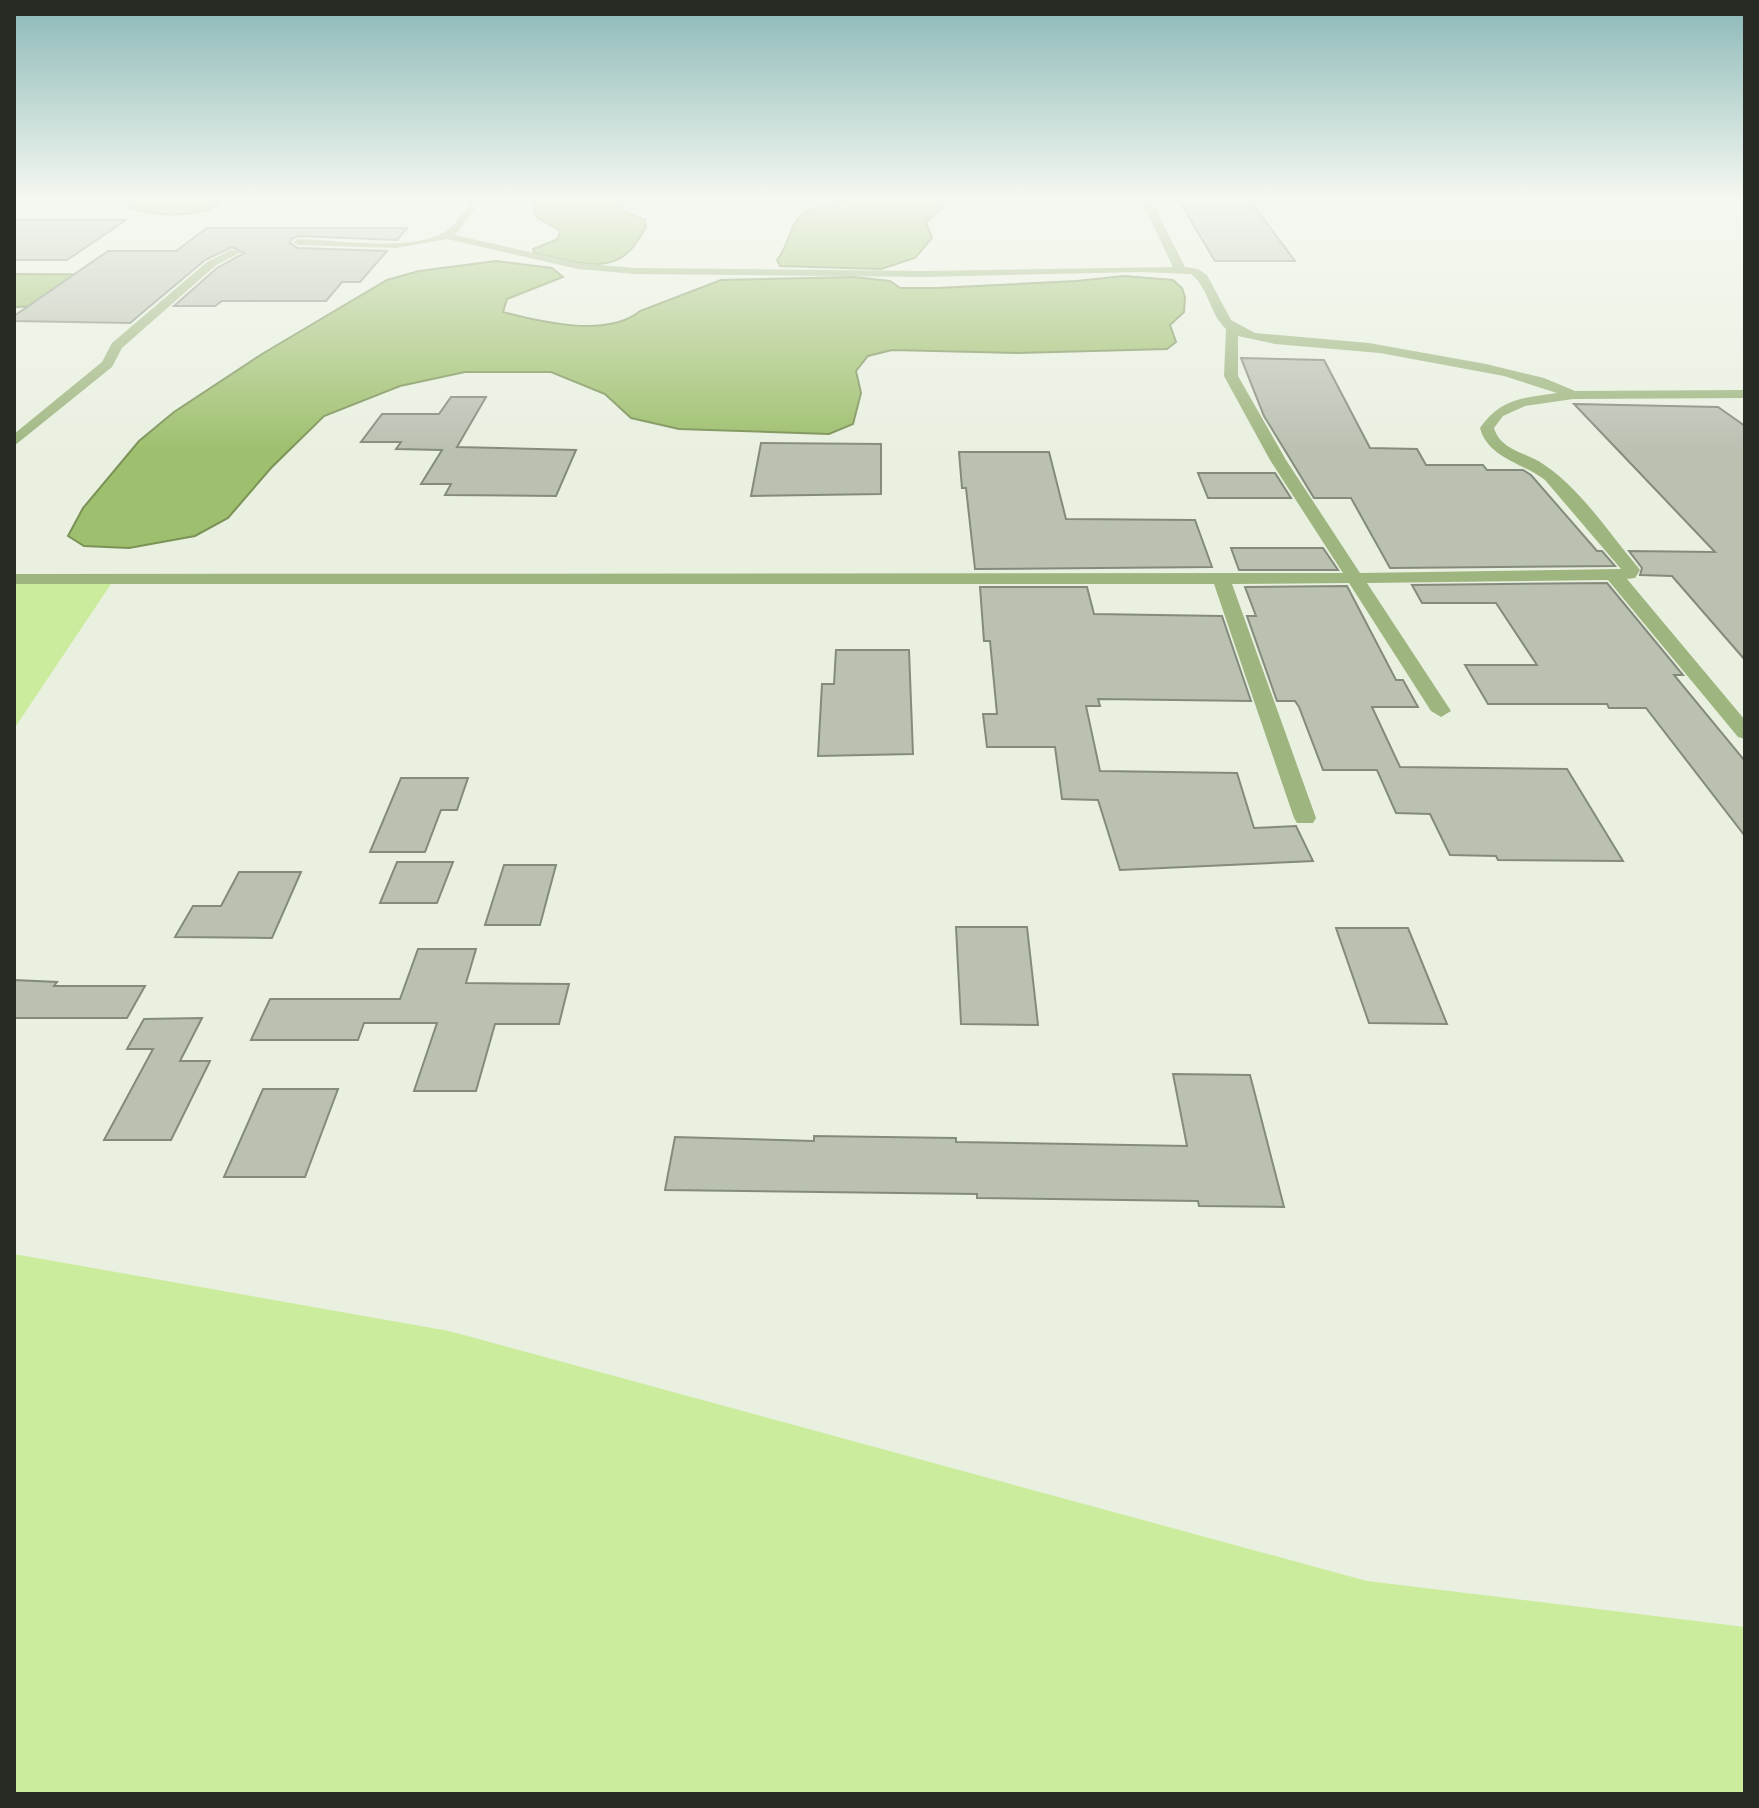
<svg xmlns="http://www.w3.org/2000/svg" width="1759" height="1808" font-family="'Space Grotesk',sans-serif">
	<style>
		.green { fill: #ccec9d }
		.water { fill: #9ebf6d; stroke: #7b9257; stroke-width: 2 }
		.building { fill: #bac1b1; stroke: #848b7c; stroke-width: 2 }
		.lines { fill: none; stroke-linecap: round; stroke-linejoin: round }
		.street { fill: #9eb57f; fill-rule: evenodd }
	</style>
	<rect width="100%" height="100%" fill="#e9f0e0"/>
	<g class="green">
		<polygon points="115,578 14,729 14,579"/>
		<polygon points="14,1254 449,1331 1367,1581 1745,1627 1745,1794 14,1794"/>
	</g>
	<g class="water">
		<path d="M124 199H207L216 202 217 206C192 218 157 216 130 208Z"/>
		<path d="M536 199H627L621 203 622 210 645 220 646 227C642 232 640 238 636 243 613 279 566 260 534 253L533 249 558 239 560 231 535 216Z"/>
		<path d="M849 199H952L926 222 932 238 915 258 881 269 780 266 777 260C789 247 790 220 806 212 819 205 836 205 849 199Z"/>
		<path d="M496 261 552 268 563 277 507 299 503 312C540 322 608 338 640 311L721 280 854 277 890 281 900 288H937L1076 281 1124 276 1173 280 1182 288 1185 297 1184 312 1170 325 1176 342 1167 349 1018 353 892 350 868 356 856 371 861 393 853 424 829 434 679 429 631 418 605 394 551 372H465L400 386 324 416 271 468 228 518 195 536 129 548 84 546 68 536 83 508 139 441 174 412 262 354 387 280 419 271Z"/>
		<path d="M14 274 171 275 182 279C163 305 48 305 14 307Z"/>
	</g>
	<g class="building">
		<polygon points="1178,199 1249,199 1295,261 1215,261"/>
		<polygon points="14,220 126,220 67,260 14,260"/>
		<polygon points="207,228 407,228 397,240 298,236 291,239 290,243 298,248 387,251 360,282 342,282 326,301 222,301 215,306 174,306 217,268 244,253 232,247 205,260 130,323 14,321 14,316 108,251 176,251"/>
		<polygon points="1241,358 1324,360 1370,448 1417,449 1426,465 1483,465 1487,470 1523,470 1531,475 1597,551 1602,551 1615,566 1390,568 1351,498 1314,498 1264,416"/>
		<polygon points="451,397 486,397 457,447 576,450 556,496 445,495 451,484 421,484 442,450 396,449 401,442 361,442 382,414 439,414"/>
		<polygon points="1574,404 1718,407 1745,426 1745,660 1672,576 1640,575 1642,568 1629,551 1715,552"/>
		<polygon points="761,443 881,444 881,494 751,496"/>
		<polygon points="959,452 1049,452 1066,519 1195,520 1212,567 975,569 966,488 962,488"/>
		<polygon points="1198,473 1275,473 1291,498 1208,498"/>
		<polygon points="1231,548 1323,548 1338,570 1239,570"/>
		<polygon points="1607,583 1683,675 1674,675 1745,761 1745,836 1646,708 1609,708 1607,704 1488,704 1465,665 1537,665 1496,603 1422,603 1412,585"/>
		<polygon points="1347,586 1396,680 1403,680 1418,707 1372,707 1400,767 1567,769 1623,861 1498,860 1496,856 1450,855 1430,814 1396,813 1377,770 1323,770 1299,707 1295,701 1277,701 1247,616 1256,616 1245,587"/>
		<polygon points="980,587 1087,587 1094,614 1222,616 1251,701 1098,699 1100,706 1086,706 1100,771 1237,773 1254,828 1296,826 1313,861 1120,870 1098,800 1062,799 1055,747 987,747 983,714 997,714 990,641 984,641"/>
		<polygon points="836,650 909,650 913,754 818,756 822,684 834,684"/>
		<polygon points="401,778 468,778 457,810 441,810 425,852 370,852"/>
		<polygon points="397,862 453,862 437,903 380,903"/>
		<polygon points="504,865 556,865 540,925 485,925"/>
		<polygon points="239,872 301,872 272,938 175,937 193,906 221,906"/>
		<polygon points="956,927 1027,927 1038,1025 961,1024"/>
		<polygon points="1336,928 1408,928 1447,1024 1369,1023"/>
		<polygon points="418,949 476,949 466,983 569,984 559,1024 495,1024 476,1091 414,1091 437,1023 364,1023 358,1040 251,1040 270,999 400,999"/>
		<polygon points="14,980 57,982 54,986 145,986 127,1018 14,1018"/>
		<polygon points="202,1018 180,1061 210,1061 171,1140 104,1140 153,1049 127,1049 144,1019"/>
		<polygon points="1173,1074 1250,1075 1284,1207 1199,1206 1198,1201 977,1198 977,1194 665,1190 675,1137 814,1141 814,1136 956,1138 956,1142 1187,1146"/>
		<polygon points="263,1089 338,1089 305,1177 224,1177"/>
	</g>
	<g class="lines">
		<g class="street">
			<path d="M473 199H483L455 235 578 263 635 268 923 271 1173 267 1142 202 1147 199 1152 202 1185 267 1198 269 1207 275 1231 320 1255 333 1369 343 1486 364 1544 378 1575 391 1745 390V398L1573 399 1525 406 1503 416 1494 428C1501 451 1526 452 1543 464 1581 489 1608 532 1637 566L1640 570 1635 578 1627 579 1745 720V739L1738 737 1608 580 1367 583 1451 711 1441 717 1431 711 1349 583 1232 584 1316 818 1313 823H1297L1294 818 1214 584H14V574L1343 573 1270 460 1224 376 1226 329C1209 313 1209 288 1191 274L1140 272 923 277 635 274 578 269 447 239 396 248 298 245 293 242 298 239C336 240 413 252 445 232 457 224 465 210 473 199ZM1238 336 1275 344 1380 353 1504 376 1557 393C1523 398 1501 398 1480 428 1488 458 1523 463 1545 480L1621 569 1360 573 1286 460 1238 376Z"/>
			<polygon points="231,250 241,252 215,266 122,348 112,367 14,446 14,434 102,362 112,343 207,262"/>
		</g>
	</g>
	<linearGradient id="sky" x2="0" y2="1"><stop stop-color="#8ab8b7"/><stop offset="0.44" stop-color="#f5f8f1"/><stop offset="1" stop-color="#f5f8f1" stop-opacity="0"/></linearGradient>
	<rect width="1759" height="452" fill="url(#sky)"/>
	<rect width="1759" height="1808" fill="none" stroke="#282a24" stroke-width="32"/>
</svg>
